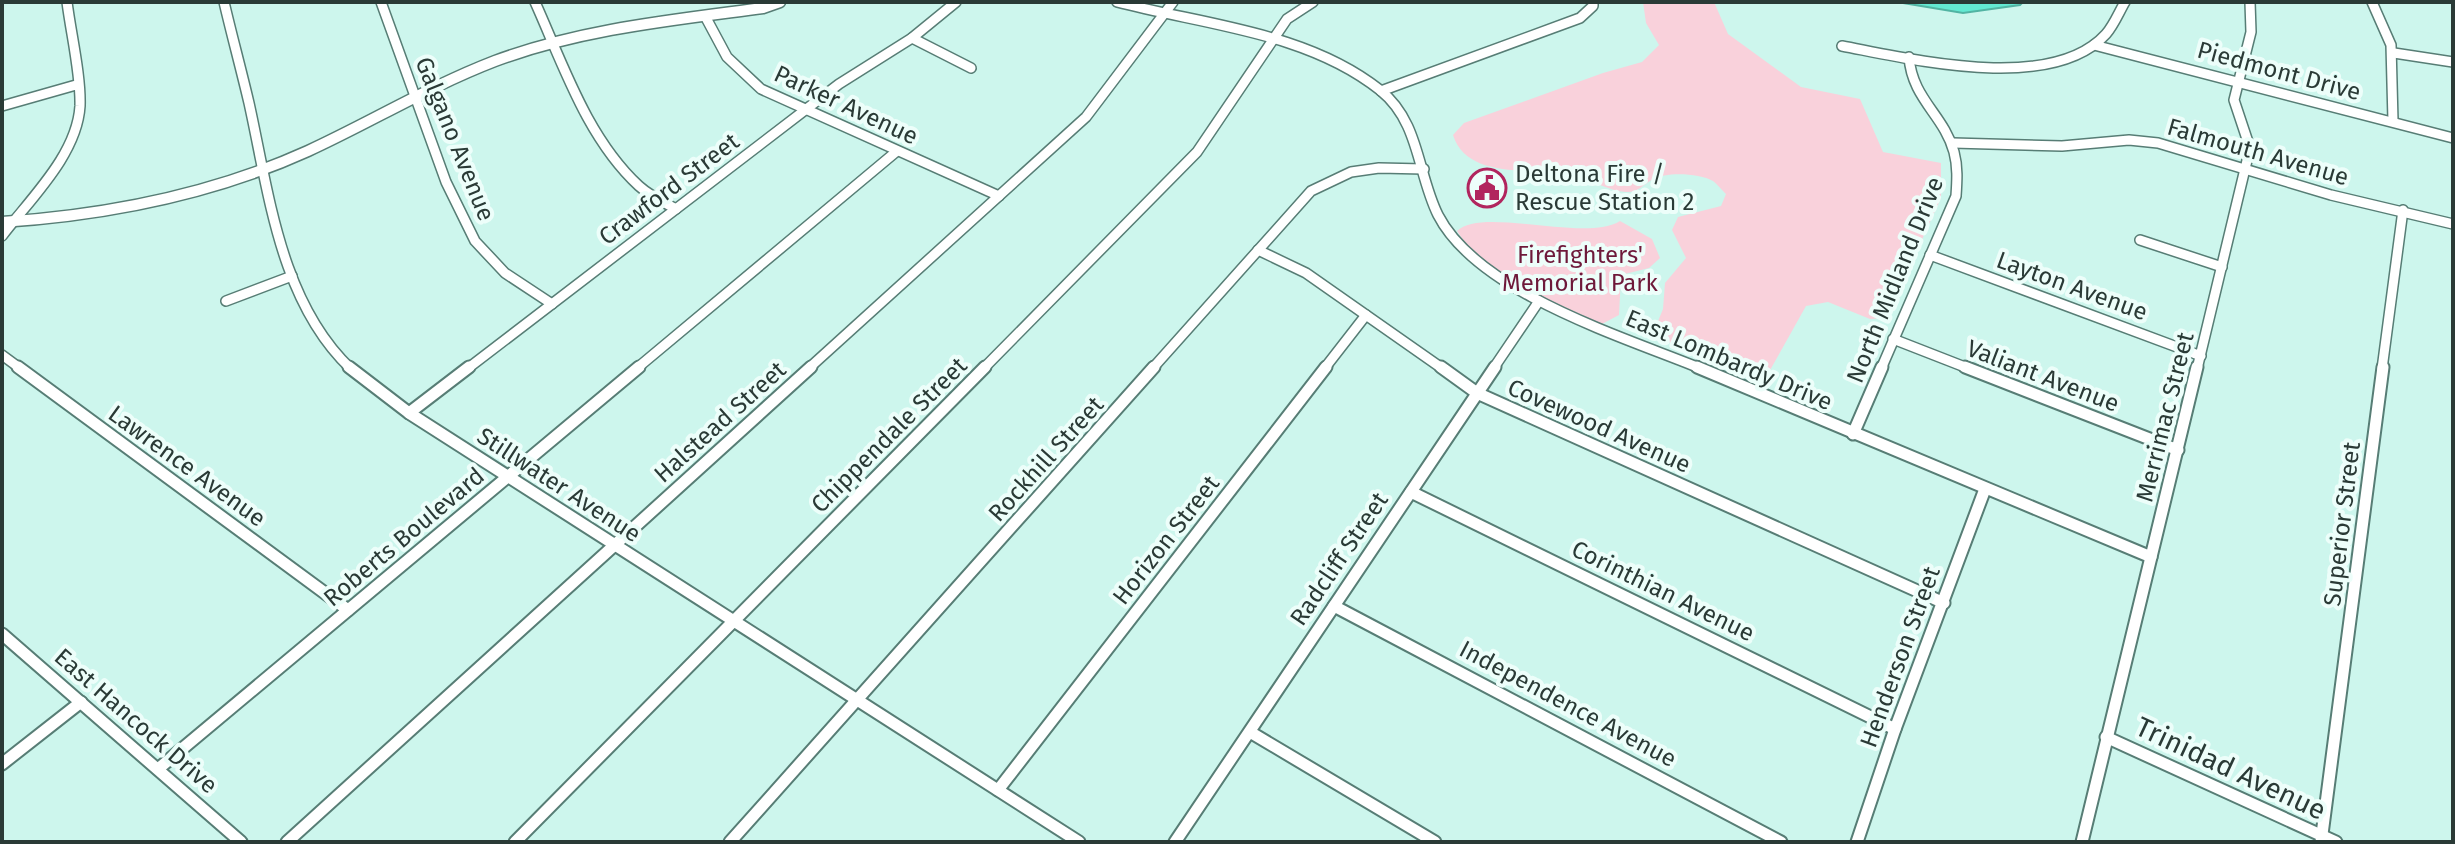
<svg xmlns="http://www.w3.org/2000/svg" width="2455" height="844" font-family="'Fira Sans',sans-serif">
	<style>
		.green { fill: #f9d1db }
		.water { fill: #63e9d2; stroke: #52b4a3; stroke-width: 2 }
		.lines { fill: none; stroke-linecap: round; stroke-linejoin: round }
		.minor-far1-casing { stroke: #577d75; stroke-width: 12 }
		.minor-casing { stroke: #577d75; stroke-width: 15 }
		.tertiary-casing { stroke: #577d75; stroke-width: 13 }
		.minor-far1 { stroke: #fff; stroke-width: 9 }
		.minor { stroke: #fff; stroke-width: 11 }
		.tertiary { stroke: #fff; stroke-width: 10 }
		.labels { text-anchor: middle; stroke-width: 8; stroke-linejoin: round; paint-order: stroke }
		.street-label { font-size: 24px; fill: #2a3a36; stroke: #edfefa }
		.poi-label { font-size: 24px; fill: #2a3a36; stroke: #edfefa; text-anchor: start }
		.park-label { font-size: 24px; fill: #6e193a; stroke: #edfefa }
		.near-street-label { font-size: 28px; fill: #2a3a36; stroke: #edfefa }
	</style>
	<rect width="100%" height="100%" fill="#cdf6ed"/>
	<g class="green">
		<path d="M1643 2H1714L1728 34 1801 87 1860 99 1883 152 1941 163V198L1886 318 1870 319 1828 302 1806 306 1769 372 1741 375 1664 340 1656 326 1663 309 1665 283 1686 258 1672 230 1678 217 1721 206 1726 194C1722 190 1717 184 1713 181 1699 173 1666 172 1653 179 1643 185 1637 193 1626 192 1608 191 1591 179 1573 175 1536 167 1467 181 1453 135L1464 123 1603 73 1642 62 1659 45 1646 23Z"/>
		<path d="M1620 221 1652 239 1660 258 1649 268 1621 275 1619 315 1602 324C1553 302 1487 279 1457 231 1482 206 1585 243 1620 221Z"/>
	</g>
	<polygon class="water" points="1897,2 2023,2 2020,5 1963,13"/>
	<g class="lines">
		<g class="minor-far1-casing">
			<g id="minor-far1">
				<path d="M224 2C232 36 241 69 249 103 269 193 280 302 351 369"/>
				<polyline points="381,2 446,182 475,241 505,273 552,304"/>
				<path d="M535 2C563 64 587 138 639 186 650 196 663 202 676 209"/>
				<path d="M1117 2C1205 25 1307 32 1380 90 1420 122 1417 173 1438 215 1478 293 1624 337 1702 369"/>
				<polyline points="2372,2 2391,45 2393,121"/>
				<polyline points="705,16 727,57 761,89 999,196"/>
				<polyline points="912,38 971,68"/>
				<polyline points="2094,45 2453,138"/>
				<path d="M1842 46C1911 59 2052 94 2106 34 2114 25 2119 12 2125 2"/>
				<polyline points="2394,53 2453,62"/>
				<polyline points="1381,91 1580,18 1593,6 1593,2"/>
				<polyline points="2,106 76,85"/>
				<polyline points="1953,143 2062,146 2129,140 2158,143 2331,195 2453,224"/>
				<path d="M2 236C30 199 77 155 80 106 81 75 71 34 67 2"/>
				<polyline points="2140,240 2222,267"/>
				<polyline points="1258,250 1306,273 1443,369"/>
				<polyline points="1930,255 2201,356"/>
				<polyline points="226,301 292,276"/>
				<polyline points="1893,339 1970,369"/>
				<polyline points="2,355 21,369"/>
				<polyline points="467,369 839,84 912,38 956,2"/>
				<polyline points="636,369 897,151"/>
				<polyline points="808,369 1086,117 1173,2"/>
				<polyline points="983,369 1197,152 1287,19 1313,2"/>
				<polyline points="1152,369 1311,191 1351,172 1379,168 1424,169"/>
				<polyline points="1324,369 1366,315"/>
				<polyline points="1493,369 1539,301"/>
				<path d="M1881 369 1956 196C1957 181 1958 167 1954 152 1944 115 1912 99 1909 57"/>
				<polyline points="2197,369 2250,148 2234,100 2251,32 2250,2"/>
				<polyline points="2382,369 2403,210"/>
			</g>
		</g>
		<g class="minor-casing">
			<g id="minor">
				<polyline points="18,367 348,610"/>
				<polyline points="349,367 409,413 1079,842"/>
				<polyline points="1441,367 1477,393 1944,603"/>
				<polyline points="1697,367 2151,557"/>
				<polyline points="1965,367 2178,450"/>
				<polyline points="409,413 469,367"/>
				<polyline points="1853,434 1882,367"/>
				<polyline points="1411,492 1895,729"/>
				<polyline points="1334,606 1781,842"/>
				<polyline points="2,634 241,842"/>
				<polyline points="1250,732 1435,842"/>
				<polyline points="2106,737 2336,842"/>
				<polyline points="2,764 81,702"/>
				<polyline points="158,769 639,367"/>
				<polyline points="998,790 1326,367"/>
				<polyline points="287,842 811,367"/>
				<polyline points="515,842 985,367"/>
				<polyline points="730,842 1154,367"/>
				<polyline points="1175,842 1495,367"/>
				<polyline points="1857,842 1895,729 1985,489"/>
				<polyline points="2082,842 2197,367"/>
				<polyline points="2321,842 2383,367"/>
			</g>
		</g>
		<g class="tertiary-casing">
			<path id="tertiary" d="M2 222C108 215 211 195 308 151 371 122 430 86 495 61 581 29 673 20 763 8L780 2"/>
		</g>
		<use href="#minor-far1" class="minor-far1"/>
		<use href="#minor" class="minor"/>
		<use href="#tertiary" class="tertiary"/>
	</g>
	<defs>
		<g id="civic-ring" transform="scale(2)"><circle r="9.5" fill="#edfefa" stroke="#b1255e" stroke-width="1.5"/><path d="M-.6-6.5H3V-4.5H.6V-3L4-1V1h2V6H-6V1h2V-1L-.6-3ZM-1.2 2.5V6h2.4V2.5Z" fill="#b1255e"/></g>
	</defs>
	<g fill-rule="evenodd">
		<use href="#civic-ring" x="1487" y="188"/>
	</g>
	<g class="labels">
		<g class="street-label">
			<text transform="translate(2279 71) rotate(15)" y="8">Piedmont Drive</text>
			<text transform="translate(846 105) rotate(25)" y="8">Parker Avenue</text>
			<text transform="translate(455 139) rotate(68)" y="8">Galgano Avenue</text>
			<text transform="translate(2258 152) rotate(16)" y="8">Falmouth Avenue</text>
			<text transform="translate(669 189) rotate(-37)" y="8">Crawford Street</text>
			<text transform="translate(1895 280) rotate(-68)" y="8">North Midland Drive</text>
			<text transform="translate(2072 286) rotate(20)" y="8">Layton Avenue</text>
			<text transform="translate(1729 360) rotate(23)" y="8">East Lombardy Drive</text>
			<text transform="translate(2043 376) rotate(21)" y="8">Valiant Avenue</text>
			<text transform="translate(2165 417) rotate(-76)" y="8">Merrimac Street</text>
			<text transform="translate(720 422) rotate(-42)" y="8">Halstead Street</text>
			<text transform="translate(1599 426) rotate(24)" y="8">Covewood Avenue</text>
			<text transform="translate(889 435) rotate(-45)" y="8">Chippendale Street</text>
			<text transform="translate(1046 459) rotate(-48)" y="8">Rockhill Street</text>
			<text transform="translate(187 466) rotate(36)" y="8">Lawrence Avenue</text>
			<text transform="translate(559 485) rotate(33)" y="8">Stillwater Avenue</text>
			<text transform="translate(2342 524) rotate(-83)" y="8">Superior Street</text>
			<text transform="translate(404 537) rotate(-40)" y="8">Roberts Boulevard</text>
			<text transform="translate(1166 540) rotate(-52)" y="8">Horizon Street</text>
			<text transform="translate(1339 559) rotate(-56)" y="8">Radcliff Street</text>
			<text transform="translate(1663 591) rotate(26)" y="8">Corinthian Avenue</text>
			<text transform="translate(1900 657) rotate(-70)" y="8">Henderson Street</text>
			<text transform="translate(1568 704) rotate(28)" y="8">Independence Avenue</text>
			<text transform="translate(136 721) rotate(41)" y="8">East Hancock Drive</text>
		</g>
		<g class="poi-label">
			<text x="1515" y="182">Deltona Fire /<tspan x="1515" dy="28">Rescue Station 2</tspan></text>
		</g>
		<g class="park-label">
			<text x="1580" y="263">Firefighters'<tspan x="1580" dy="28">Memorial Park</tspan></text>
		</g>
		<g class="near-street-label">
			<text transform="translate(2231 768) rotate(25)" y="10">Trinidad Avenue</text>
		</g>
	</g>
	<rect width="2455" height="844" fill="none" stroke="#2a3a36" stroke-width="8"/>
</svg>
